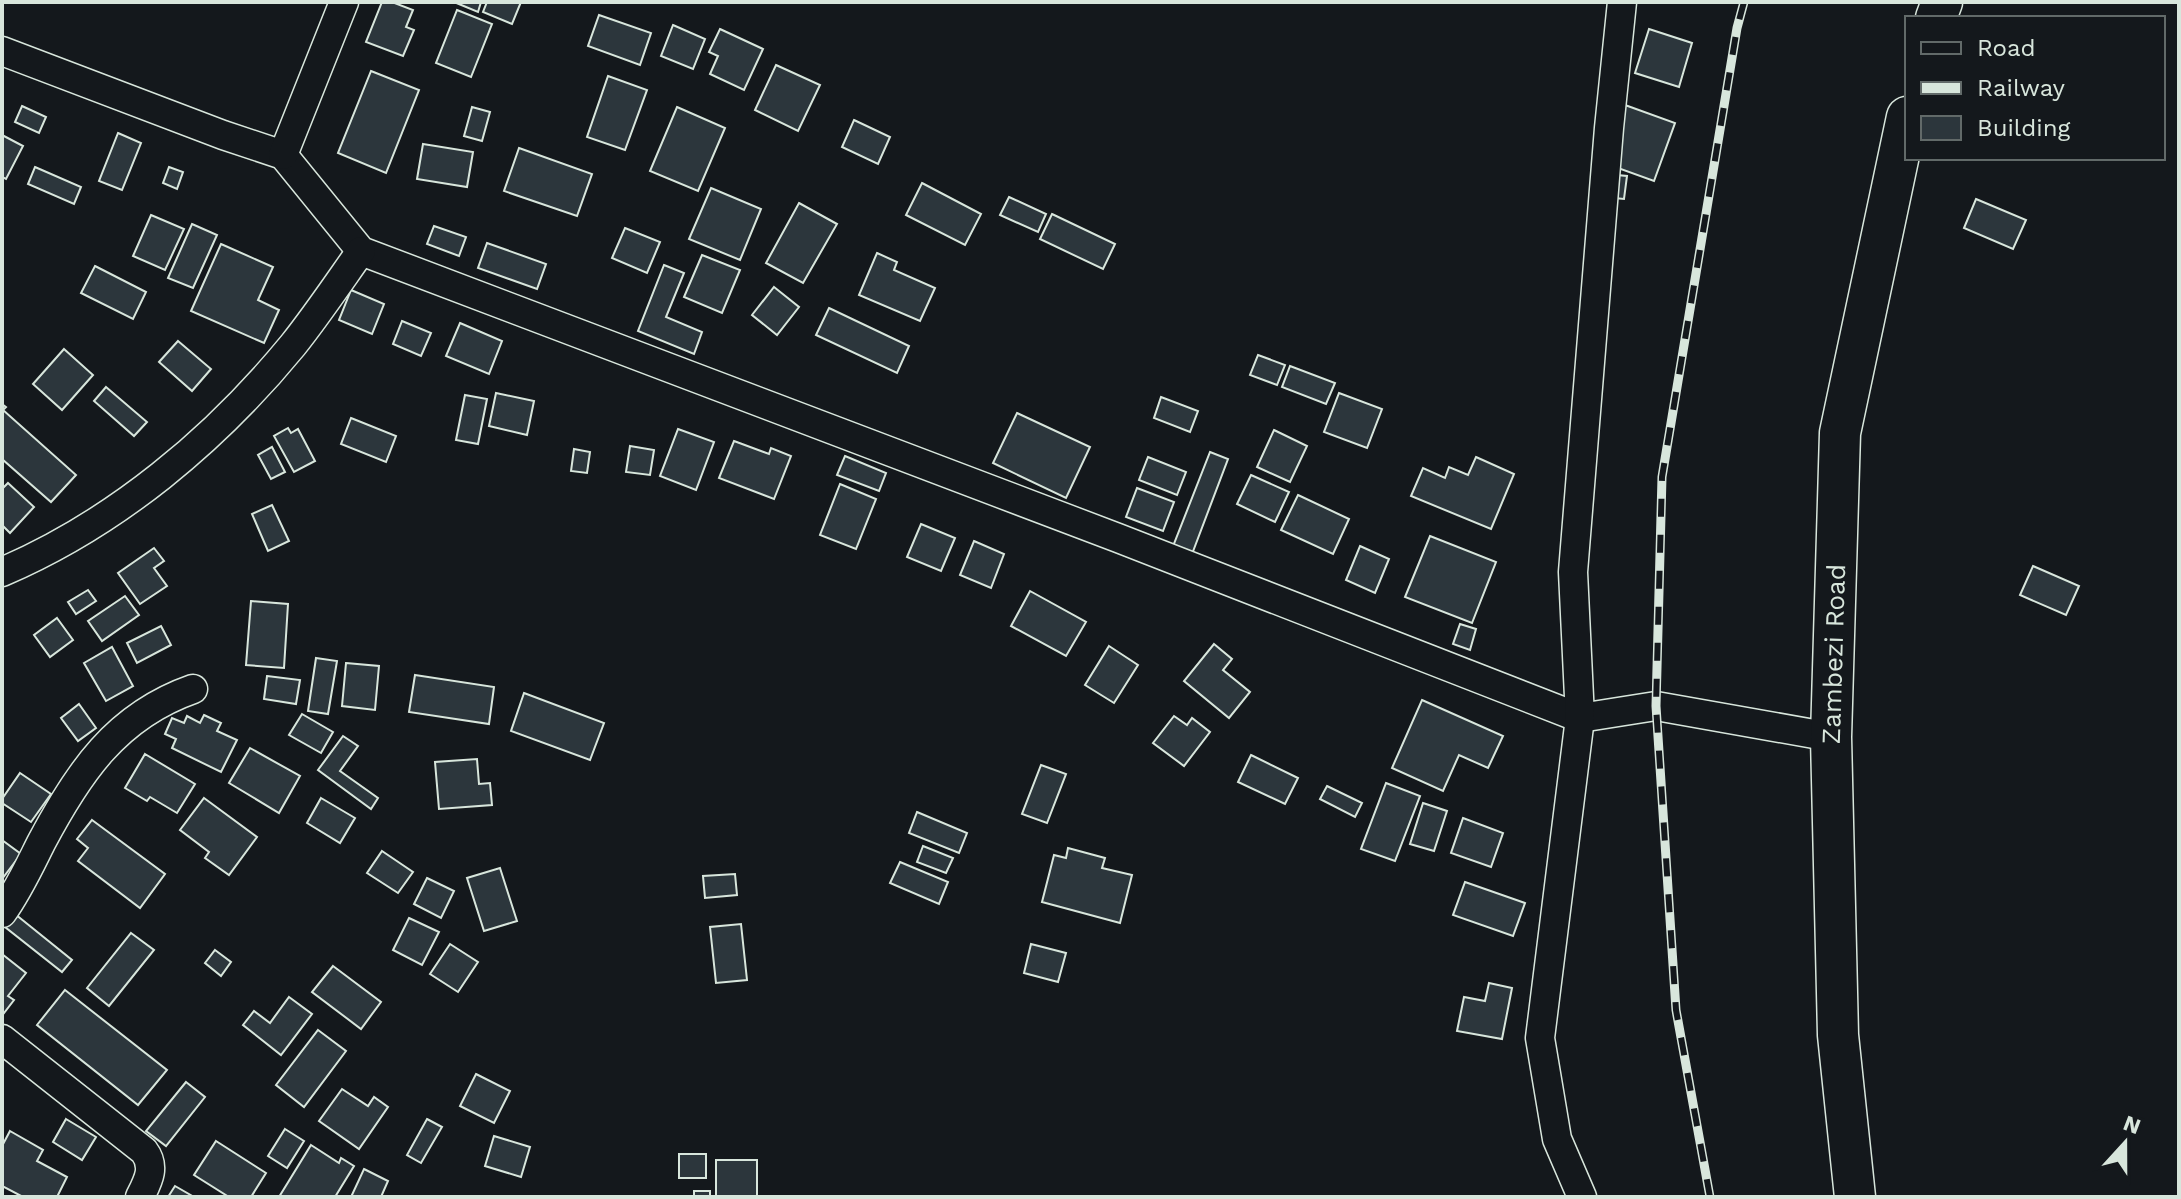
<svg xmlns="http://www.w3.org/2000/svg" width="2181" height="1199" font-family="'Work Sans',sans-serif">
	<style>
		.building { fill: #2c363c; stroke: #d8e6dc; stroke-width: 2 }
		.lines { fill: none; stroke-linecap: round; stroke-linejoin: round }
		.street-casing { stroke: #d8e6dc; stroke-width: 31 }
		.secondary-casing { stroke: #d8e6dc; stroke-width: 43 }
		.street { stroke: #14181c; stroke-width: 28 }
		.secondary { stroke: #14181c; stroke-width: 40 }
		.rail-casing { stroke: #d8e6dc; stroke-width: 9 }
		.rail { stroke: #14181c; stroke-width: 6; stroke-dasharray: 18; stroke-linecap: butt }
		.labels { text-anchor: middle; stroke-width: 6; stroke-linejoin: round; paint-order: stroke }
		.street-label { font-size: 26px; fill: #d8e6dc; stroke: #14181c }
	</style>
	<rect width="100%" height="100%" fill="#14181c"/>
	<g class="building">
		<polygon points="382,2 392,2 413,10 406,27 414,30 403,56 366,42"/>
		<polygon points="454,2 481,2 478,12"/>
		<polygon points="487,2 521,2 512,24 483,12"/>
		<polygon points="457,10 492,24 471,77 436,63"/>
		<polygon points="599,15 651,33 640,65 588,46"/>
		<polygon points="673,25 705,39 693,69 661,56"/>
		<polygon points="720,29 763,49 744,90 710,74 718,56 709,52"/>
		<polygon points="1649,29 1692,43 1679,87 1635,73"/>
		<polygon points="776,65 820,85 798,131 755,110"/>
		<polygon points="371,71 419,90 386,173 338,153"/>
		<polygon points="608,76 647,90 625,150 587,137"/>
		<polygon points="1625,105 1675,123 1654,181 1604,163"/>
		<polygon points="22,106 46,117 39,133 15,122"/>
		<polygon points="472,107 490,112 482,141 464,136"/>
		<polygon points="677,107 725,128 698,191 650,171"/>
		<polygon points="854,120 890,137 878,164 842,147"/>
		<polygon points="118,133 141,143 122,190 99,181"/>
		<polygon points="2,135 23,146 6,179 2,177"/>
		<polygon points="423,144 473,152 467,187 417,179"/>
		<polygon points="519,148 592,174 577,216 504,191"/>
		<polygon points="35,167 81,187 74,204 28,184"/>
		<polygon points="169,167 183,172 177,189 163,183"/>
		<polygon points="1606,174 1627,176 1624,199 1604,197"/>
		<polygon points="922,183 981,214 965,245 906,215"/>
		<polygon points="711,188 761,209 740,260 689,239"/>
		<polygon points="1009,197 1046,214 1038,232 1000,215"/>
		<polygon points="1976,199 2026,220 2013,249 1964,228"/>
		<polygon points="799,203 837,224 803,283 766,263"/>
		<polygon points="1052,214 1115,244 1103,269 1040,239"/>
		<polygon points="151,215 184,229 165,270 133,256"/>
		<polygon points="192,224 217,235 193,288 168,278"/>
		<polygon points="434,226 466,237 459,256 427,244"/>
		<polygon points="625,228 660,242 647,273 612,258"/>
		<polygon points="487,243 546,264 537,289 478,268"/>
		<polygon points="221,244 273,267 258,300 279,310 264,343 191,311"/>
		<polygon points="877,253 897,262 894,270 935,288 920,321 859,295"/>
		<polygon points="702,255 740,270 722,313 684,297"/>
		<polygon points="664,265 684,273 666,317 702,332 694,354 638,331"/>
		<polygon points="95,266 146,292 133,319 81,293"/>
		<polygon points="774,287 799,307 777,335 752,315"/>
		<polygon points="351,290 384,304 372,334 339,320"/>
		<polygon points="829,308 909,346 897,373 816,335"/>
		<polygon points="402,321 431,333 421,356 393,344"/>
		<polygon points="460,323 502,341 489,374 446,356"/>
		<polygon points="178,341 211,369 192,391 159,362"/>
		<polygon points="64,349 93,375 62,410 33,384"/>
		<polygon points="1258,355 1285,365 1277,385 1250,375"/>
		<polygon points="1290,366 1335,383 1326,404 1282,387"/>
		<polygon points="106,387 147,422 134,436 94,401"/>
		<polygon points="496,393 534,401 527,435 489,426"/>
		<polygon points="1339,393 1382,409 1367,448 1324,432"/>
		<polygon points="465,395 487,399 478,444 456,440"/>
		<polygon points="1161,397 1198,411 1190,432 1154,418"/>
		<polygon points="2,404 6,407 3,410 76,475 51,502 2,459"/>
		<polygon points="1017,413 1090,447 1066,498 993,463"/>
		<polygon points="351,418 396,436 386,462 341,444"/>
		<polygon points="288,428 291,433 298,429 315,461 294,472 274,436"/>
		<polygon points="678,429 714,442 696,490 660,476"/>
		<polygon points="1274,430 1307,446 1290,482 1257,467"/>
		<polygon points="734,441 769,454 771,448 791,456 774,499 719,478"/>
		<polygon points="630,446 654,450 650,475 626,472"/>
		<polygon points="272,447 285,472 271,479 258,455"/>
		<polygon points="574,449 590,452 587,473 571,471"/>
		<polygon points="1210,452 1228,459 1189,562 1170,554"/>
		<polygon points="845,456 886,473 879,491 837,475"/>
		<polygon points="1148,457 1186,472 1177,495 1139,480"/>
		<polygon points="1476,457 1514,474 1491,529 1411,496 1423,468 1445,478 1449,467 1468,475"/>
		<polygon points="1251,475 1289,492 1275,522 1237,504"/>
		<polygon points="8,483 34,507 10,533 2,525 2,489"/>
		<polygon points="840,484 876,499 856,549 820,535"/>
		<polygon points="1137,488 1174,502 1163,531 1126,517"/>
		<polygon points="1298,495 1349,519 1333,554 1281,530"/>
		<polygon points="272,505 289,541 268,551 252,514"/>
		<polygon points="921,524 955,538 941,571 907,557"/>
		<polygon points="1430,536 1496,562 1472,623 1405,597"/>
		<polygon points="974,541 1004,554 991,588 960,575"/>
		<polygon points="1360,546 1389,559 1375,593 1346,580"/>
		<polygon points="154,548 164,561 154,568 167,586 140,604 118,573"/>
		<polygon points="2033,566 2079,586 2066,615 2020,595"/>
		<polygon points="88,590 96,601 76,614 68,602"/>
		<polygon points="1030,591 1086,622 1066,656 1011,626"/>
		<polygon points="125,596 139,615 102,641 88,621"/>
		<polygon points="251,601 288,604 284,668 246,665"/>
		<polygon points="57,618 73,640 50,657 34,635"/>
		<polygon points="1460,624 1476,629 1470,650 1453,644"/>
		<polygon points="161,626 171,645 137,663 127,643"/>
		<polygon points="1214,644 1232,659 1223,670 1250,692 1229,718 1184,681"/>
		<polygon points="1109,646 1138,665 1114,703 1085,685"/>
		<polygon points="112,647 133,686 106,701 84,663"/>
		<polygon points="316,658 337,661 328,714 308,711"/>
		<polygon points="346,663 379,666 375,710 342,706"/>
		<polygon points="415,675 494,687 489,724 409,712"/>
		<polygon points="267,676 300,680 296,704 264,699"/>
		<polygon points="524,693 604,723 590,760 511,731"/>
		<polygon points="1422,700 1503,736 1488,768 1459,755 1443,791 1392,768"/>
		<polygon points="79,704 96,728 78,741 61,718"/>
		<polygon points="302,714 333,732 321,753 289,735"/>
		<polygon points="204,715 221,723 217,731 237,740 221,772 172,748 176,739 165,734 172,718 184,723 187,716 200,723"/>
		<polygon points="1174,716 1187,725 1192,718 1210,732 1184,766 1153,743"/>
		<polygon points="343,736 358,746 340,771 378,798 371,809 318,770"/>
		<polygon points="250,748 300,776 279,813 229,783"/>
		<polygon points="145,754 195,784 177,813 150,797 147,801 125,788"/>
		<polygon points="1251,755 1298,778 1285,804 1238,782"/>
		<polygon points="477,759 479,784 490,783 492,805 439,809 435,762"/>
		<polygon points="1041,765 1066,774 1047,823 1022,814"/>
		<polygon points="20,773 51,794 31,822 2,803 2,799"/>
		<polygon points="1386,783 1420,796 1395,861 1361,849"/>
		<polygon points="1327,786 1362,803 1355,817 1320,799"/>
		<polygon points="204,798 257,837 229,875 205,858 209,852 180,830"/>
		<polygon points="321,798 355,818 340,843 307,823"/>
		<polygon points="1423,803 1447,811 1434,851 1410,844"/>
		<polygon points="917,812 967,833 959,853 909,833"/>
		<polygon points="1463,818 1503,833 1491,867 1451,853"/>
		<polygon points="92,820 165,874 140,908 78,861 88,848 77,839"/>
		<polygon points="2,840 21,854 2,879"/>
		<polygon points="923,846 953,858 946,873 917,862"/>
		<polygon points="1068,848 1105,858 1102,868 1132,875 1120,923 1042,902 1054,855 1066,858"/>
		<polygon points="382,851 413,872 398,893 367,873"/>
		<polygon points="900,862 948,882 939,904 890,883"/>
		<polygon points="500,868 517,921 484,931 467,878"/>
		<polygon points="735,874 737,895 705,898 703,876"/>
		<polygon points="427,878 454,891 441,918 414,904"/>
		<polygon points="1465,882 1525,903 1513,936 1453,915"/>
		<polygon points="15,914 72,960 62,972 5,927"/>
		<polygon points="409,918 439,932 422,965 393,950"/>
		<polygon points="741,924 747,980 716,983 710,927"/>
		<polygon points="131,933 154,950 109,1006 87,988"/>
		<polygon points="450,944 478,962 458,992 430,974"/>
		<polygon points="1031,944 1066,953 1058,982 1024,973"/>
		<polygon points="215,950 231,962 221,976 205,963"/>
		<polygon points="2,954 26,973 8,996 14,1000 4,1013 2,1011"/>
		<polygon points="333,966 381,1002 361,1029 312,992"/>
		<polygon points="1489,983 1512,988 1502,1039 1457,1031 1464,997 1485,1001"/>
		<polygon points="65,990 167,1070 138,1105 37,1025"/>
		<polygon points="289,997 312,1014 281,1055 243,1025 254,1011 270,1023"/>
		<polygon points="318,1030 346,1051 304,1107 276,1085"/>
		<polygon points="476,1074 510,1091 494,1123 460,1106"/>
		<polygon points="186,1082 205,1097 166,1146 146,1131"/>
		<polygon points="342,1089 368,1106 374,1097 388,1107 359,1149 319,1121"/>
		<polygon points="66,1119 96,1137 82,1160 53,1142"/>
		<polygon points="427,1119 442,1127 421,1163 407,1155"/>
		<polygon points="285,1129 304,1141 287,1168 268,1156"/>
		<polygon points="10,1131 43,1150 37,1161 67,1177 57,1197 23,1197 2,1186 2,1146"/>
		<polygon points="494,1136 530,1147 521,1177 485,1166"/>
		<polygon points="216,1141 266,1173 251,1197 229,1197 194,1175"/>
		<polygon points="311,1145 339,1163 341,1158 354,1166 335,1197 279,1197"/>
		<rect x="679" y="1154" width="27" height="24"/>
		<rect x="716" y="1160" width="41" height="37"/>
		<polygon points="364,1169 388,1181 381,1197 351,1197"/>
		<polygon points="175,1186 194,1197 168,1197"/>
		<rect x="694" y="1191" width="16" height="6"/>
	</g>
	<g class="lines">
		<g class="street-casing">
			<g id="street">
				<polyline points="2,51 223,135 283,155 361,251 1118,538 1580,718 1656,706 1831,737"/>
				<polyline points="283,155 344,2"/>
				<path d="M2 572C116 523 215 440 293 345 317 315 339 282 361 251"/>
				<path d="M2 913C18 891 29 867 41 843 78 773 116 716 193 689"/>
				<path d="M2 1039 144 1151C156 1167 148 1181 140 1197"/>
				<polyline points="1582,1197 1557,1139 1540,1038 1580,718 1573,572 1609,128 1622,2"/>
			</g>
		</g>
		<g class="secondary-casing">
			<g id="secondary">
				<polyline points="1936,18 1942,2"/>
				<path id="s1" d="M1855 1197 1838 1035 1831 737 1840 433 1907 117"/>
			</g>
		</g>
		<use href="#street" class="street"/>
		<use href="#secondary" class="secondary"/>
		<g class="rail-casing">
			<polyline id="rail" points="1710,1197 1676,1010 1656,706 1662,477 1737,28 1744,2"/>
		</g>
		<use href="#rail" class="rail"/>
	</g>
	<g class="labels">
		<g class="street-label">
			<text dy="9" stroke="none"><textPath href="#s1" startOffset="544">Zambezi Road</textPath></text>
		</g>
	</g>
	<rect width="2181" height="1199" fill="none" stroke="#d8e6dc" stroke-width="8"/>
	<rect x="1905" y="16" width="260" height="144" fill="#14181c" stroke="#626a69" stroke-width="2"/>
	<rect x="1921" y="42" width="40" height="12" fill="#14181c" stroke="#626a69" stroke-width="2"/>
	<text x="1977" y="56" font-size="24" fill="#d8e6dc">Road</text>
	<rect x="1921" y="82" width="40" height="12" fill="#d8e6dc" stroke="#626a69" stroke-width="2"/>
	<text x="1977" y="96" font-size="24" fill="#d8e6dc">Railway</text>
	<rect x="1921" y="116" width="40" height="24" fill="#2c363c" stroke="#626a69" stroke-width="2"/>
	<text x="1977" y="136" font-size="24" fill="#d8e6dc">Building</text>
	<g transform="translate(2125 1143) rotate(21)" stroke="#14181c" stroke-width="6" paint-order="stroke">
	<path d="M0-6L14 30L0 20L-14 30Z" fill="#d8e6dc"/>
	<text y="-12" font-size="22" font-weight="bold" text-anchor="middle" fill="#d8e6dc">N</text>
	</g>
</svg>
